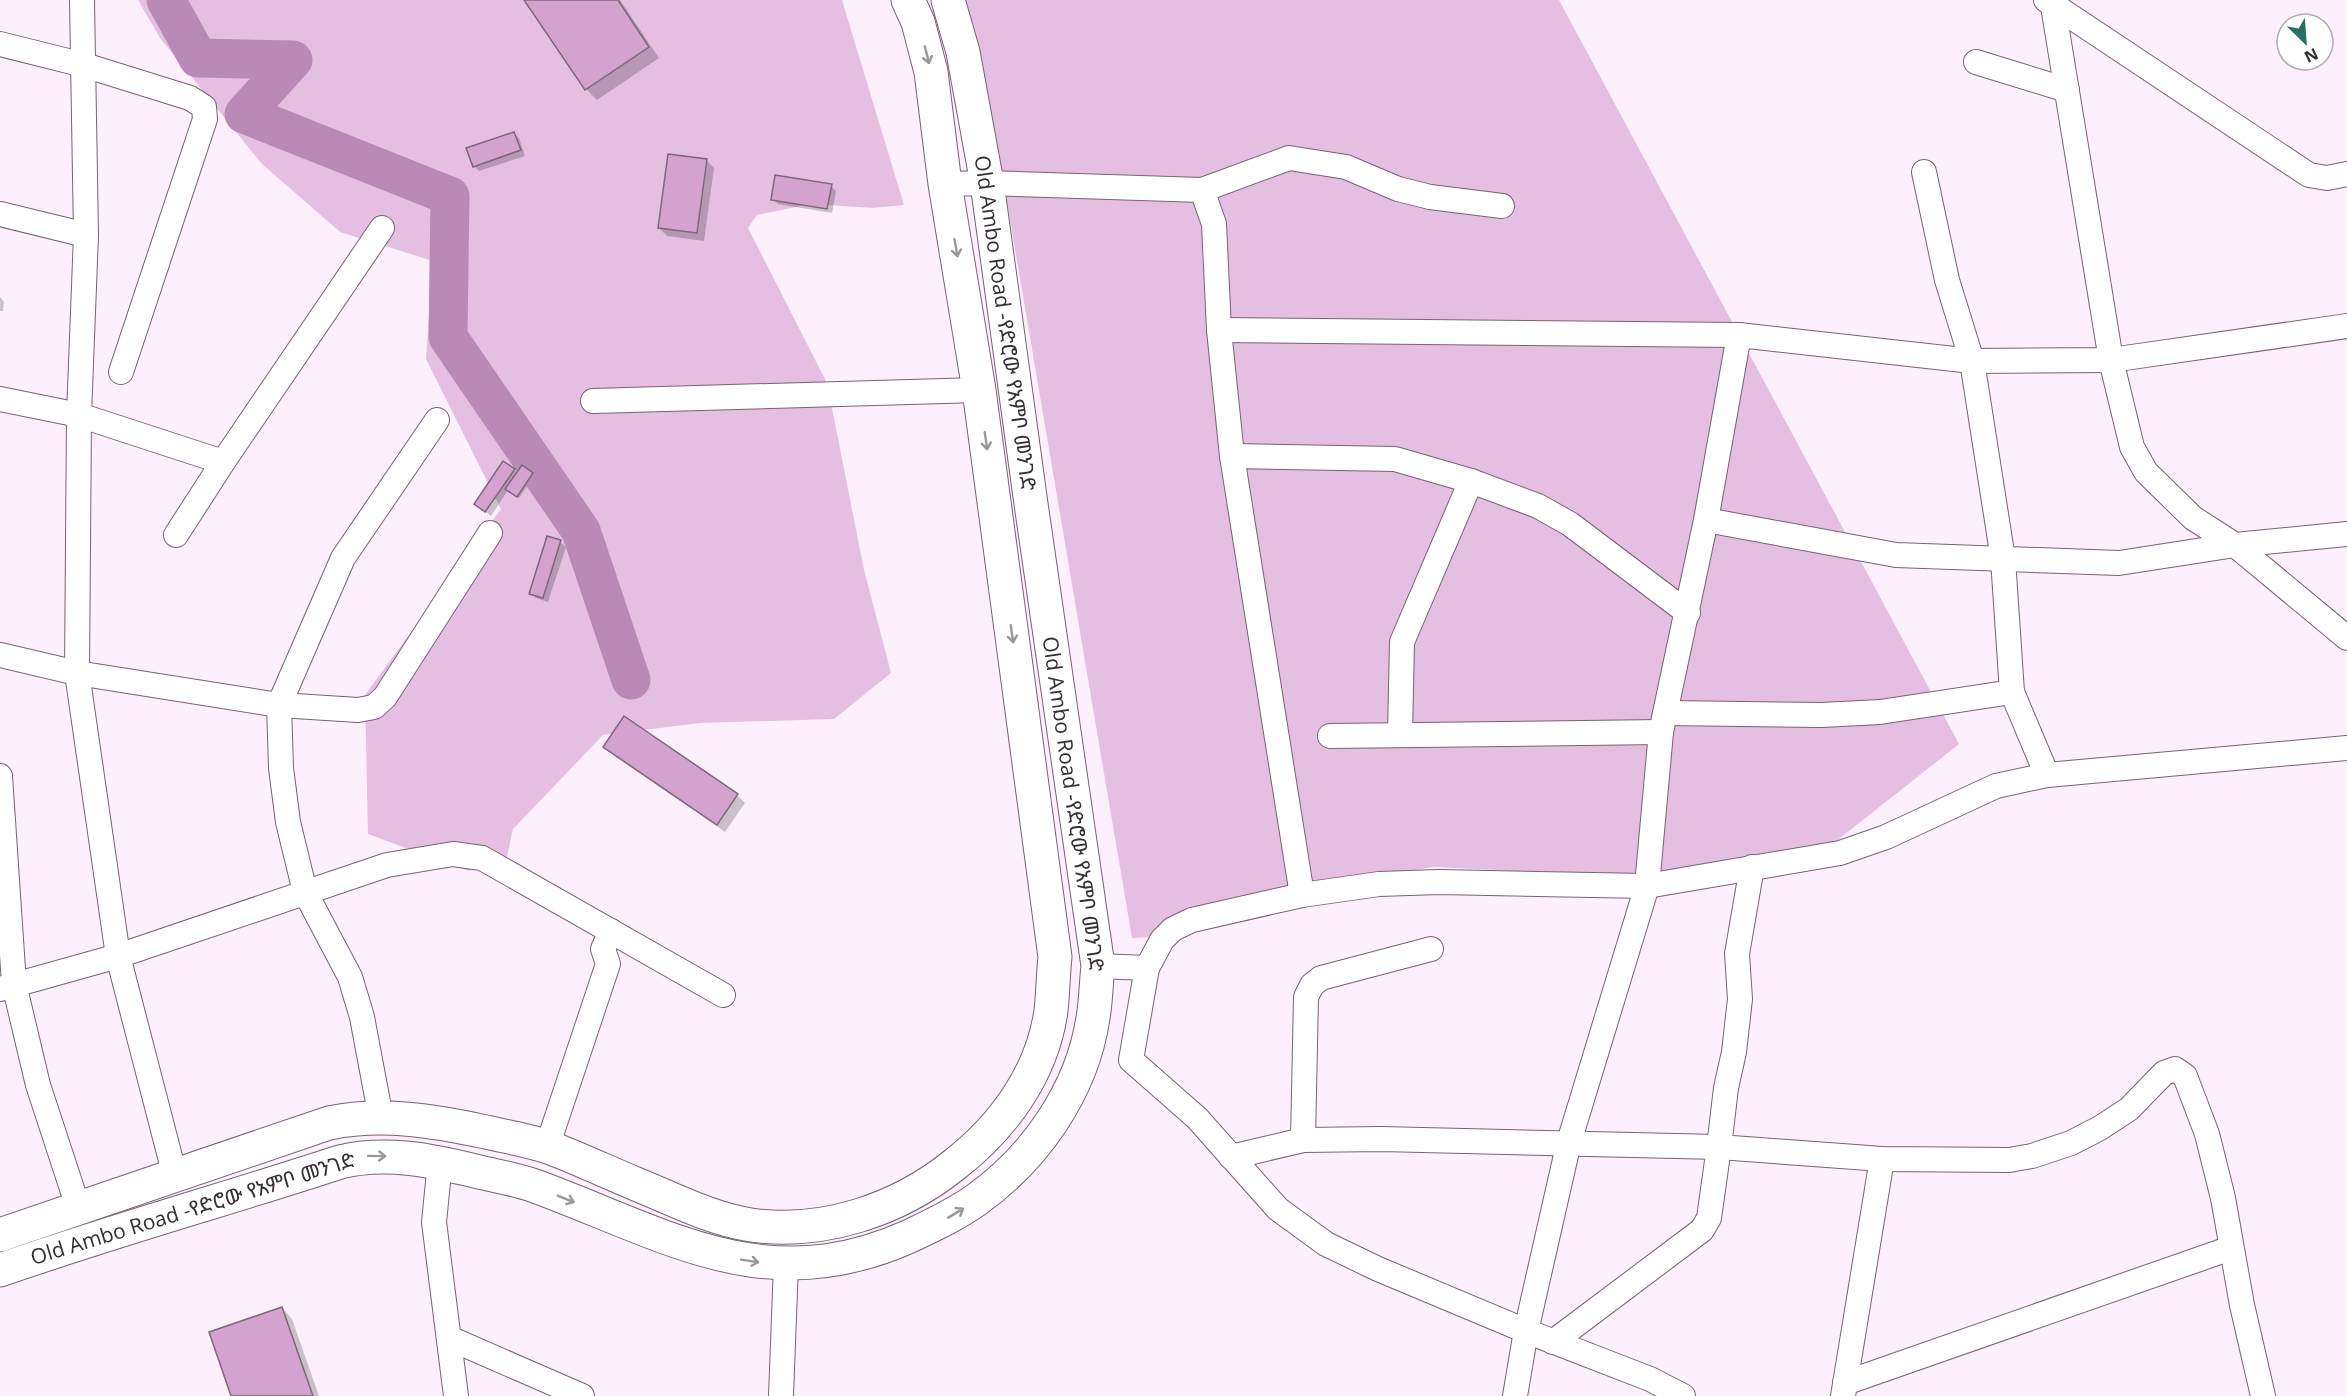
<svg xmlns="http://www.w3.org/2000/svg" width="2347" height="1396" font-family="'Open Sans','Noto Sans Ethiopic',sans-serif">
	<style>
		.green { fill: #e5bfe2 }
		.shadow { fill: #0003 }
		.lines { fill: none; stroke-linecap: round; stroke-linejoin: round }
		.river { stroke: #ba8ab6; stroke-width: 39 }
		.building { fill: #d3a2cf; stroke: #7d677b; stroke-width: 1.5 }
		.minor-casing { stroke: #786276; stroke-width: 26 }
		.primary-casing { stroke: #786276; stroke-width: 35 }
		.minor { stroke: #fff; stroke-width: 24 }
		.primary { stroke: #fff; stroke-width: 33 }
		.oneway { stroke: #9b969a }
		.labels { text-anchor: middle; stroke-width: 6; stroke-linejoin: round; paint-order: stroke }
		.street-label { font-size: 21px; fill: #372d36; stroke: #fff }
	</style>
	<rect width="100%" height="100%" fill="#feeffc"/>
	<g class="green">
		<polygon points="138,0 842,0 904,205 873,208 810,204 757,215 748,228 827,383 864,570 891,673 834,719 700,723 603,735 513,829 505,866 468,871 368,834 365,695 501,509 426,359 433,261 340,232 261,163 160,38"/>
		<polygon points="959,0 1559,0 1959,744 1811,861 1614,876 1433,867 1309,889 1157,937 1132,938 1005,190"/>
	</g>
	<g class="shadow">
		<polygon points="526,0 620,0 659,58 597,100 586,89"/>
		<polygon points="514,133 519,138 525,156 479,171 474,166"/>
		<polygon points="706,160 714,168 704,241 667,236 659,228"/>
		<polygon points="831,186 836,191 832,213 778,204 772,199"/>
		<polygon points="0,297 4,302 3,311 0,311"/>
		<polygon points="522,467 534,476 519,498 508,490 491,516 475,504 514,470 518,474"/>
		<polygon points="560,542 566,547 548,602 536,598 531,593"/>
		<polygon points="605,747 737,795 745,803 725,832 613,755"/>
		<polygon points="282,1308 292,1319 319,1396 233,1396"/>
	</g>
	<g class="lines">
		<polyline class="river" points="166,0 198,58 293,60 244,114 450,196 448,337 581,531 631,680"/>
	</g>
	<g class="building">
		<polygon points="524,0 618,0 649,47 585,90"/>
		<polygon points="514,132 521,150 473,167 466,148"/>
		<polygon points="668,154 707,159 697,233 658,228"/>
		<polygon points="775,175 832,184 827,209 771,200"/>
		<polygon points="503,461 515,469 485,512 474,504"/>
		<polygon points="522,465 533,473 517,497 505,489"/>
		<polygon points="547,536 561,540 543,598 529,594"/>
		<polygon points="624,716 738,794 717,825 603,747"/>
		<polygon points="282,1307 313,1396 231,1396 209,1332"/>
	</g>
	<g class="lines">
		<g class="minor-casing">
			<g id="minor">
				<polyline points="82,0 86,235 79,415 77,673 118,956 175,1176"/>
				<polyline points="2046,0 2309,175 2327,178 2347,174"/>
				<polyline points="2056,0 2053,6 2111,360 2132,447 2146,472 2193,518 2235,545 2347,638"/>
				<polyline points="0,44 84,65 190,98 204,107 205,119 121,372"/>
				<polyline points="1976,62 2067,90"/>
				<polyline points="1924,172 1947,280 1972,361 2003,559 2012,692 2047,775"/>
				<polyline points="945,184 987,183 1202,190 1214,224 1219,330 1232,456 1302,895"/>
				<polyline points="1202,190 1289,158 1346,167 1398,189 1430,197 1502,206"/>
				<polyline points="0,214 86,235"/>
				<polyline points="1219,330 1739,335 1972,361 2111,360 2347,326"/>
				<polyline points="0,399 79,415 223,462 382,228"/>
				<polyline points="593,401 979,390"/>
				<polyline points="1232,456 1395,459 1471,481 1538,506 1570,524 1688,613"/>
				<polyline points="1706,520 1739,335"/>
				<polyline points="176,535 223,462"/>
				<polyline points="0,655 77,673 279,705 358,710 374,707 385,697 490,533"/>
				<polyline points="1666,713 1821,715 1880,712 2012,692"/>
				<polyline points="1400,734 1402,642 1471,481"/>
				<polyline points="1330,736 1661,732"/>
				<polyline points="0,776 14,984 38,1085 79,1210"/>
				<polyline points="1752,867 1737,954 1740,999 1734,1052 1726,1088 1719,1147 1882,1159 2009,1160 2032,1156 2071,1143 2100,1128 2129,1109 2164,1073 2175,1069 2185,1076 2207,1134 2223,1198 2242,1305 2263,1396"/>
				<polyline points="1098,966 1147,968 1162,940 1173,929 1192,920 1302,895 1379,884 1439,882 1647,886 1840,853 1886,837 1996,786 2047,775 2347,748"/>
				<polyline points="1147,968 1131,1060 1197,1118 1278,1209 1326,1244 1378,1269 1526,1331 1650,1379 1683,1396"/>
				<polyline points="0,989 118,956 387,865 453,854 482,858 723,995"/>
				<polyline points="381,1118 362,1017 350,977 305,892 288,822 281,768 279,705 343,558 437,420"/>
				<polyline points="1303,1140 1306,997 1312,985 1321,978 1431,949"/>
				<polyline points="547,1147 608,964 603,949 611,931"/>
				<polyline points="1231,1157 1303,1140 1381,1139 1719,1147 1709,1218 1702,1230 1553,1342"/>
				<polyline points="440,1162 434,1222 456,1396"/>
				<polyline points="449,1338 582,1396"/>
				<polyline points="1845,1383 2231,1248"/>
				<polyline points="781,1396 786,1264"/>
				<polyline points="1515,1396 1526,1331 1569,1142 1647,886 1661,732 1706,520 1896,555 2119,563 2235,545 2347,534"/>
				<polyline points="1843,1396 1882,1159"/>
			</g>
		</g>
		<g class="primary-casing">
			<g id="primary">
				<path d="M0 1235 329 1123C382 1112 434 1121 486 1132 507 1137 528 1140 548 1147 578 1158 607 1172 636 1184 673 1199 711 1219 751 1225 823 1235 898 1210 954 1165 1003 1127 1042 1074 1051 1011 1053 993 1053 975 1055 957L979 390 945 184 931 72 918 22 908 0"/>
				<path d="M0 1270C112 1231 227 1199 340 1162 385 1151 431 1160 475 1171 495 1176 516 1179 535 1186 668 1235 766 1301 910 1236 933 1225 955 1215 976 1200 1035 1158 1082 1091 1093 1018 1096 1001 1096 983 1098 966L1031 504 987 183 963 52 948 0"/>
			</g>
		</g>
		<use href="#minor" class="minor"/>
		<use href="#primary" class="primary"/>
	</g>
	<defs><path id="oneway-shaft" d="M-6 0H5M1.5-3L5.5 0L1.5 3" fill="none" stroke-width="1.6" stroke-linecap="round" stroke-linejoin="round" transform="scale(1.5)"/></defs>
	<g class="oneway">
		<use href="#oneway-shaft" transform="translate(927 55) rotate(76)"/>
		<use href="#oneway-shaft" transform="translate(956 248) rotate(80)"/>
		<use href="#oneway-shaft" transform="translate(986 441) rotate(82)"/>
		<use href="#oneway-shaft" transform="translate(1012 634) rotate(82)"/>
		<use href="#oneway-shaft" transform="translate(377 1156) rotate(1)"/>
		<use href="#oneway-shaft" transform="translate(566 1199) rotate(22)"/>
		<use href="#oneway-shaft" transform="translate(956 1213) rotate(-31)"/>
		<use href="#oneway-shaft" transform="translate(750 1261) rotate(9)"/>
	</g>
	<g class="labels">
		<g class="street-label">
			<text transform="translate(1005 323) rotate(82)" y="7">Old Ambo Road -የድሮው የአምቦ መንገድ</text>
			<text transform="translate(1073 804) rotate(82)" y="7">Old Ambo Road -የድሮው የአምቦ መንገድ</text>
			<text transform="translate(193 1209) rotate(-17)" y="7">Old Ambo Road -የድሮው የአምቦ መንገድ</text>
		</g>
	</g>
	<g transform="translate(2305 42) rotate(155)"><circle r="28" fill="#ffffff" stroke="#afabaf" stroke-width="1.5"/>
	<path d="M0-4.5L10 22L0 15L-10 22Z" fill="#296e61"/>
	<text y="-9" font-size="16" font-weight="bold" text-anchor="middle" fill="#372d36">N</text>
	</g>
</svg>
